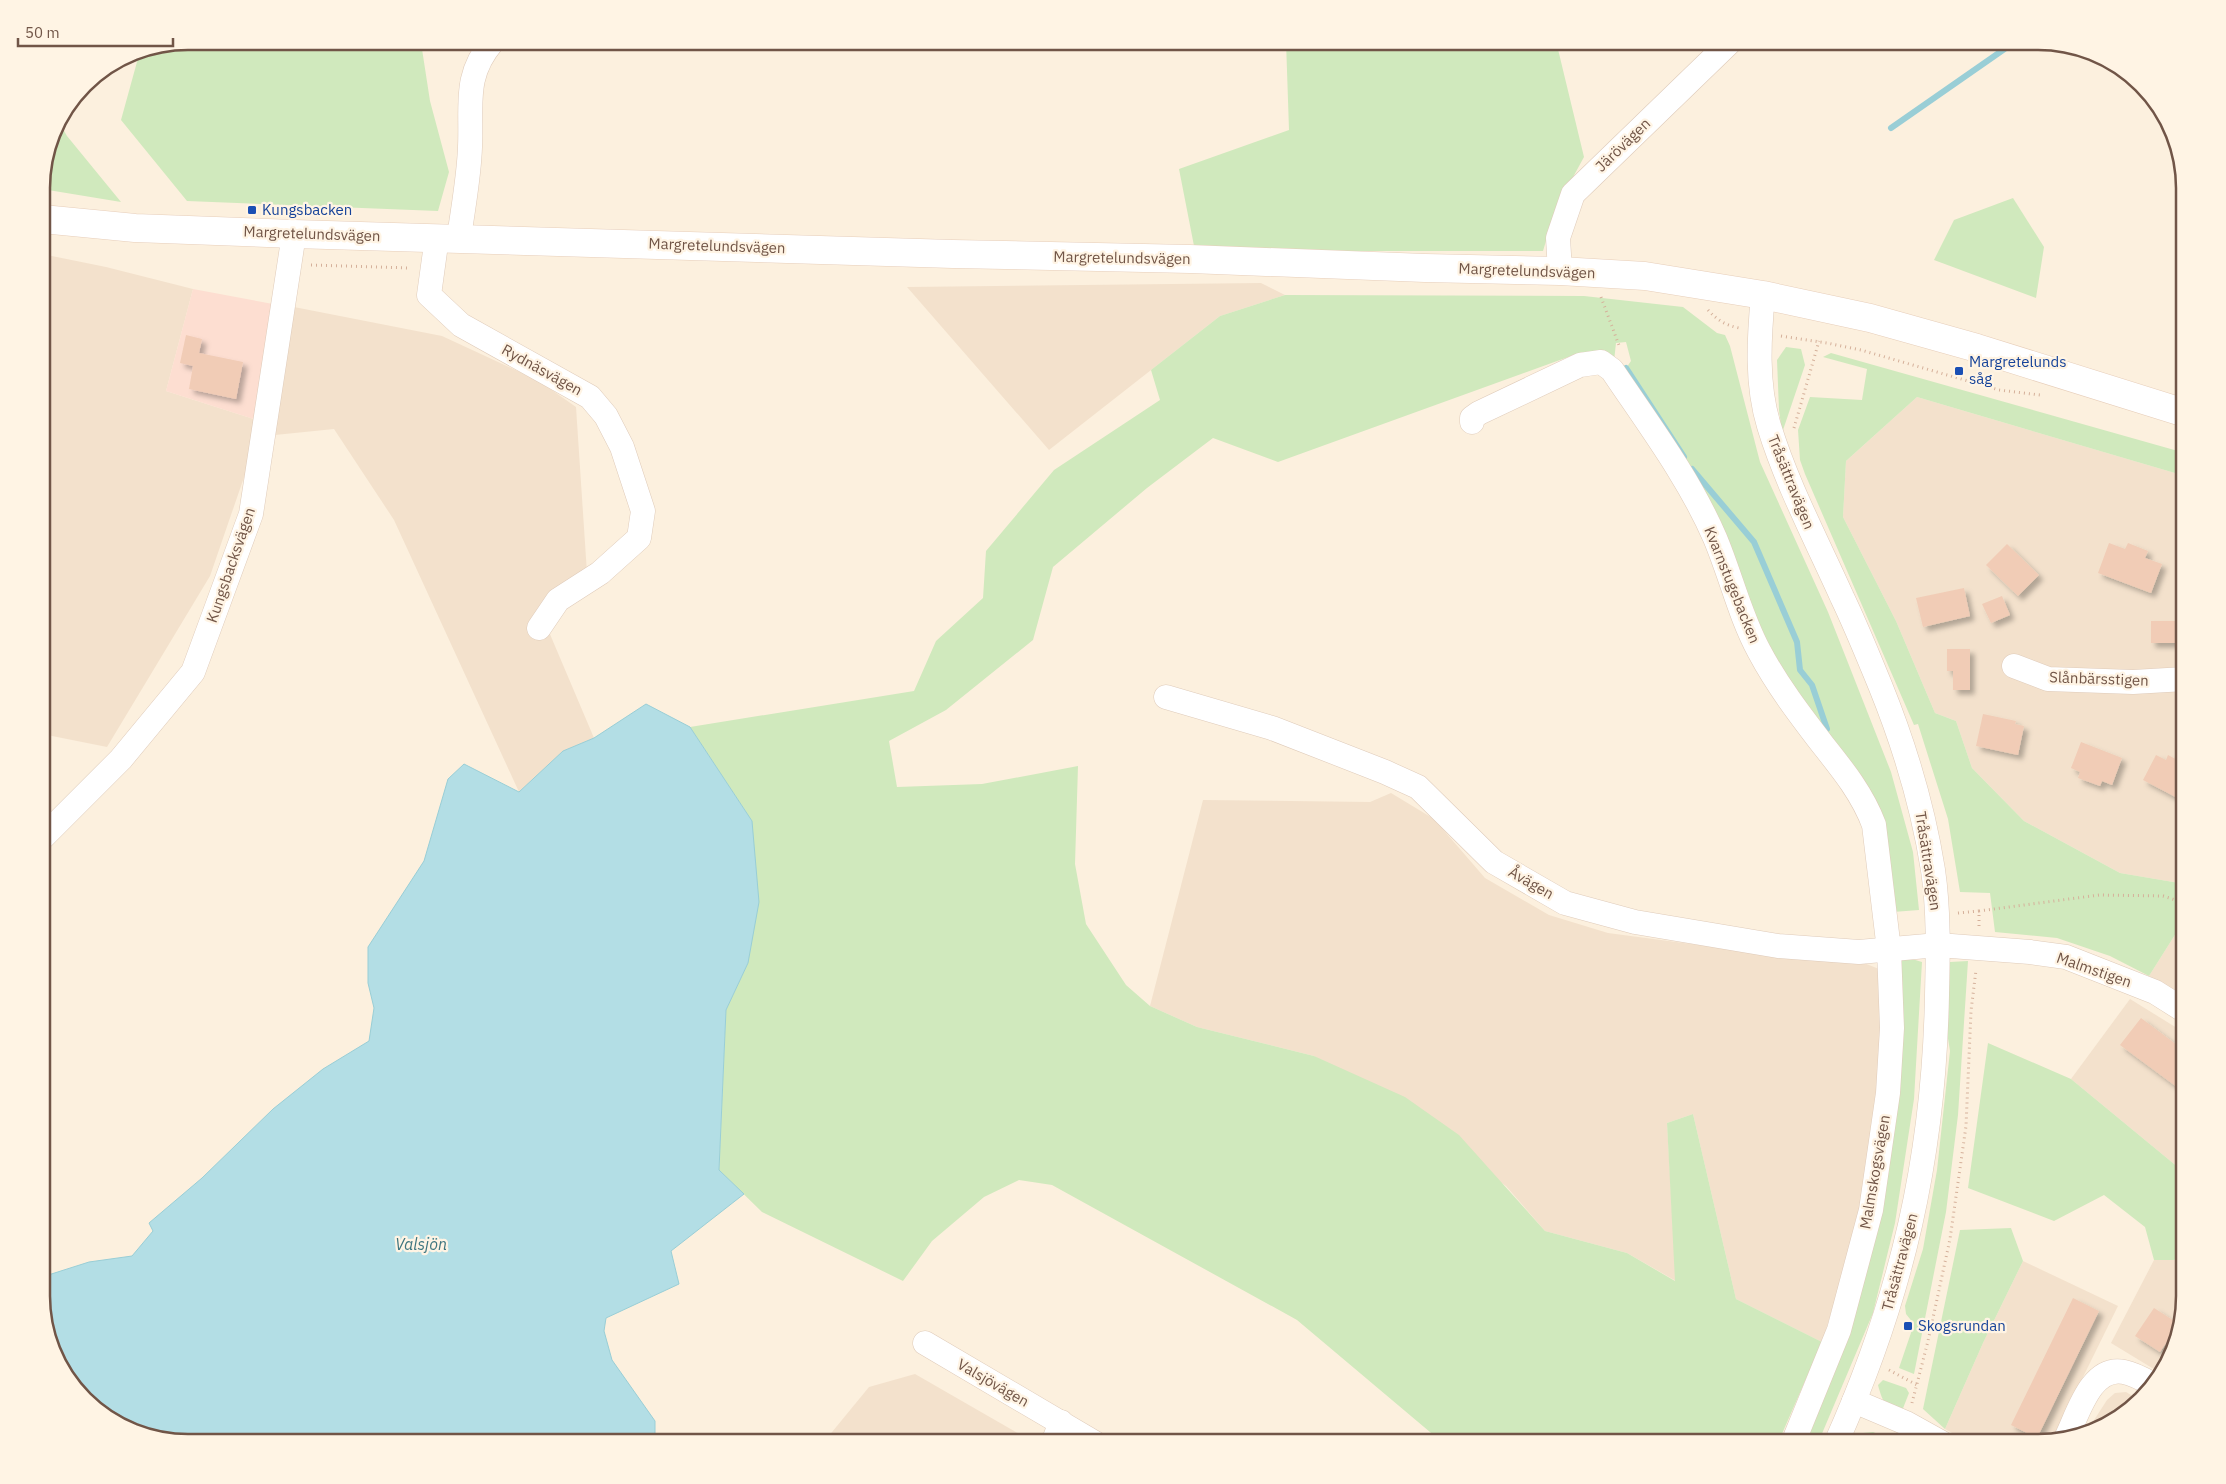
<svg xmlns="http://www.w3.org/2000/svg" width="2226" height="1484" font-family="'IBM Plex Sans',sans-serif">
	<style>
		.residential { fill: #f3e1cc }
		.commercial { fill: #fdded1 }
		.green { fill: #d0e9bd }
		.water { fill: #b3dee5; stroke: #99ced6 }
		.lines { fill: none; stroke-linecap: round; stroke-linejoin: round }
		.stream { stroke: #99ced6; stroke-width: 6 }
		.building { fill: #f1ccb6; filter: url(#shadow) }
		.street-casing { stroke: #dfcbba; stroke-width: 25 }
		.secondary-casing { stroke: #e7ceba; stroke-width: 29 }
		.path { stroke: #d5b09a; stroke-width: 3; stroke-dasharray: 1 4; stroke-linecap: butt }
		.street { stroke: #fff; stroke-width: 24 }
		.secondary { stroke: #fff; stroke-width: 28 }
		.transit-dot { fill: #1a4fb4; stroke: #fff4e4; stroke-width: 2 }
		.labels { text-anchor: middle; stroke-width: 4.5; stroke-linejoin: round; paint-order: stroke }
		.street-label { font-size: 15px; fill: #715547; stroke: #fff4e4 }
		.transit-label { font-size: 15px; fill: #164399; stroke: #fff4e4; text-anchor: start }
		.water-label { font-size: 16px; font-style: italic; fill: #3e757f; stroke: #fff4e4 }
		.rim { fill: none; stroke: #715547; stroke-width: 2.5 }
	</style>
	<defs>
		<filter id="shadow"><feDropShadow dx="4.5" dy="4.5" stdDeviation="2.5" flood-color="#0004"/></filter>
	</defs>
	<rect width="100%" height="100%" fill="#fcf0de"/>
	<g class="residential">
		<polygon points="42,254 106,267 193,289 166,391 257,420 252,454 210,576 107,747 42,734"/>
		<polygon points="1261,283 1285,295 1220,316 1049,450 907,287"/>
		<polygon points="294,307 442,336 539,381 576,407 587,573 541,613 594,738 563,751 519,792 394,520 334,429 275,435"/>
		<polygon points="1917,397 2185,476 2185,884 2120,873 2024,821 1972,768 1956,721 1935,713 1896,621 1843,517 1846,461"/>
		<polygon points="1391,793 1434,819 1485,878 1549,915 1608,933 1767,954 1864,963 1879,969 1883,983 1881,1081 1859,1222 1822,1342 1736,1299 1693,1114 1667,1123 1676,1281 1627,1253 1545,1231 1506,1186 1314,1056 1197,1027 1150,1006 1203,800 1370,802"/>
		<polygon points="2185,919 2185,997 2149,976"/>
		<polygon points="2130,999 2185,1033 2185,1173 2071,1079"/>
		<polygon points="2185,1258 2185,1296 2177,1343 2162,1374 2111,1343 2154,1260 2173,1260"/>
		<polygon points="2023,1261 2118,1306 2052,1440 2038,1443 1970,1443 1945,1429 1983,1343"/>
		<polygon points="915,1374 1035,1443 823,1443 869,1387"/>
		<polygon points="2126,1392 2136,1398 2103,1427 2087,1431 2107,1400 2115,1393"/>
	</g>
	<polygon class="commercial" points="193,289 273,304 257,420 166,391"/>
	<g class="green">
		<polygon points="188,41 433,41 422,49 430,101 449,172 438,211 187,201 121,120 140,51"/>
		<polygon points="1286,41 1556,41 1584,157 1555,210 1543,251 1195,251 1179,169 1289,130"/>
		<path d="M59 122 67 136 121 202 42 189C42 167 48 139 59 122Z"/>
		<polygon points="2013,198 2044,247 2036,298 1934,260 1954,220"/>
		<polygon points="1285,295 1584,296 1683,307 1717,333 1725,335 1730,346 1760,462 1828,612 1891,772 1913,852 1919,910 1893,912 1883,829 1805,714 1622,374 1631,361 1626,342 1616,343 1614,361 1582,352 1278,462 1213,438 1147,488 1053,567 1033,640 946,710 889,741 897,787 982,784 1078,766 1075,864 1086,924 1126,985 1150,1006 1197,1027 1314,1056 1405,1097 1459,1135 1545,1231 1627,1253 1675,1281 1667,1123 1693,1114 1736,1299 1822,1342 1778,1443 1443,1443 1297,1320 1052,1185 1019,1180 984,1197 932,1241 903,1281 762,1212 719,1170 726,1010 748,963 752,821 690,727 914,691 936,641 983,598 986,551 1054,470 1160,400 1151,370 1220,316"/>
		<polygon points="1786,347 1801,349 1805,365 1782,433 1779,410 1777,360"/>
		<polygon points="1831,353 2185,453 2185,476 1917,397 1846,461 1843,517 1896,621 1935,713 1956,721 1972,768 2024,821 2120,873 2185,884 2185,919 2149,976 2110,956 2057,938 1995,932 1990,893 1960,892 1948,819 1918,724 1914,725 1805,474 1800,460 1798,430 1810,397 1862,400 1867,369 1823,357"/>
		<polygon points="1912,959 1922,962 1914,1099 1895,1223 1873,1313 1818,1443 1812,1441 1811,1443 1798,1443 1853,1312 1898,971 1902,960"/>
		<polygon points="1968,961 1958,1115 1946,1212 1914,1374 1899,1368 1914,1324 1906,1314 1905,1306 1923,1249 1937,1170 1950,1051 1946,1026 1948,968 1950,962"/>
		<polygon points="1988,1043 2071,1079 2185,1173 2185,1258 2173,1260 2154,1260 2145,1227 2104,1195 2054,1221 1968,1188"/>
		<polygon points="2011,1228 2023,1261 1983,1343 1945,1429 1923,1409 1960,1230"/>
		<path d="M1883 1380 1906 1388 1909 1393 1900 1416C1886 1408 1882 1401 1878 1385Z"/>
		<polygon points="1873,1432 1890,1439 1888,1443 1856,1443 1863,1433"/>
	</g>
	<polygon class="water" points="646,704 690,727 752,821 759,902 748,963 726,1010 719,1170 744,1194 671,1251 679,1284 606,1318 604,1331 612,1360 655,1421 655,1443 188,1443 141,1435 106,1418 61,1369 42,1305 42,1277 89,1262 132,1256 153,1231 149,1223 202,1178 273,1109 323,1069 369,1041 374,1008 368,983 368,947 424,861 448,779 464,764 519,792 563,751 594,738"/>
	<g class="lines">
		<g class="stream">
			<polyline points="1891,128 2016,41"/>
			<polyline points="1626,368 1684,457"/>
			<polyline points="1692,469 1754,542 1797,642 1800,670 1812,685 1827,729"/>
		</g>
	</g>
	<g class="building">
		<polygon points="186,335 202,339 199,353 243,362 236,399 189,389 193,366 180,363"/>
		<polygon points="2109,543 2125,549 2128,543 2148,551 2145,558 2162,564 2151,593 2098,573"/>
		<polygon points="2007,544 2039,575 2018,596 1986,565"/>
		<polygon points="1964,588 1970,616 1923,627 1916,598"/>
		<polygon points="2002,596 2010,615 1991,623 1982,604"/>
		<rect x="2151" y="621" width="30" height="22"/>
		<polygon points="1947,649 1970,649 1970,690 1953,690 1953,671 1947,671"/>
		<polygon points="1983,714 2016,721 2015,724 2024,726 2018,755 1976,746"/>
		<polygon points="2081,742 2122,758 2112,785 2102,781 2100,786 2078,778 2080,772 2071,768"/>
		<polygon points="2156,755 2166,760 2168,755 2185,764 2185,802 2143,780"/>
		<polygon points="2141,1018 2185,1051 2185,1093 2120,1045"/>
		<polygon points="2073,1298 2099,1311 2037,1438 2011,1425"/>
		<polygon points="2154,1308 2179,1324 2160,1352 2135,1336"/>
	</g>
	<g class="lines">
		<g class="street-casing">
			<g id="street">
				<polyline points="437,237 429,295 461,325 590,397 606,416 622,447 643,511 639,538 600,573 558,600 539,628"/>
				<path d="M459 238C463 208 469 177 470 147 472 105 463 76 493 41"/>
				<polyline points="1560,271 1558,238 1573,194 1731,41"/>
				<path d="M1763 295C1759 338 1756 384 1769 426 1787 485 1817 541 1842 597 1856 626 1868 656 1880 685 1904 744 1923 807 1933 870 1939 911 1938 953 1937 995 1934 1157 1902 1296 1836 1443"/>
				<path d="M1472 422V418L1479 413 1580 365 1601 362 1612 370C1649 425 1689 478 1715 538 1731 576 1740 616 1759 651 1777 685 1800 715 1823 745 1843 770 1863 795 1874 825L1889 950 1892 1028 1888 1093 1871 1210 1839 1330 1793 1443"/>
				<polyline points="2014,666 2048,679 2133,682 2185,679"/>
				<polyline points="1166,697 1272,728 1385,772 1418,787 1494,862 1565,903 1635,922 1778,946 1859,952 1938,945 2030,952 2066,957 2155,992 2185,1011"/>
				<polyline points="42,838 121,759 193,672 251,514 294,234"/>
				<polyline points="925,1343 1095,1443"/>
				<polyline points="1854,1401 1906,1423 1942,1443"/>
				<path d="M2067 1436C2078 1414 2091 1365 2124 1372 2134 1374 2143 1379 2152 1384"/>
				<polyline points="1053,1443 1061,1422"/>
			</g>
		</g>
		<g class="secondary-casing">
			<polyline id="secondary" points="42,219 135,228 294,234 953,254 1190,259 1425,268 1560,271 1645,276 1763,295 1870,318 1977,348 2185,413"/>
		</g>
		<g class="path">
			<polyline points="311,265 410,268"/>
			<polyline points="1601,297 1620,348"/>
			<path d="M1708 310C1717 320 1725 325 1739 328"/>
			<polyline points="1781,336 1827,343 1861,350 1999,390 2040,395"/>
			<polyline points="1794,428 1819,341"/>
			<polyline points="1958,913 1979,911"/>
			<polyline points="1979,926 1979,911 2099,895 2163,896 2185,903"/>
			<polyline points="1889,1370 1917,1385"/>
			<polyline points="1912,1403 1928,1341 1950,1239 1966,1126 1971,1011 1976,970"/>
		</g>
		<use href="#street" class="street"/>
		<use href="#secondary" class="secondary"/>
	</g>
	<g class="transit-dot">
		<rect x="247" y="205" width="10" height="10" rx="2.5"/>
		<rect x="1954" y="366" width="10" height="10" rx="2.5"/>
		<rect x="1903" y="1321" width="10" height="10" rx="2.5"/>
	</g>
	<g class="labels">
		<g class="street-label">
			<text transform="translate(1623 145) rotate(-44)" y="5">Järövägen</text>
			<text transform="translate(312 234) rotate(2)" y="5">Margretelundsvägen</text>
			<text transform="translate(717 246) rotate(2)" y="5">Margretelundsvägen</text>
			<text transform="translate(1122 258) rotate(1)" y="5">Margretelundsvägen</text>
			<text transform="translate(1527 271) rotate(2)" y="5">Margretelundsvägen</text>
			<text transform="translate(542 370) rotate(29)" y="5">Rydnäsvägen</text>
			<text transform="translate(1791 482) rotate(68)" y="5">Tråsättravägen</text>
			<text transform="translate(231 565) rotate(-71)" y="5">Kungsbacksvägen</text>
			<text transform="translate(1732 585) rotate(68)" y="5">Kvarnstugebacken</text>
			<text transform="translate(2099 679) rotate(2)" y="5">Slånbärsstigen</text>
			<text transform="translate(1928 861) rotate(81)" y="5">Tråsättravägen</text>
			<text transform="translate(1531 883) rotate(30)" y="5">Åvägen</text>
			<text transform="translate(2094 970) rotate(19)" y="5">Malmstigen</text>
			<text transform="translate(1875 1172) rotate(-80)" y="5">Malmskogsvägen</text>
			<text transform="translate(1900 1262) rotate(-75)" y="5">Tråsättravägen</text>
			<text transform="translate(993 1383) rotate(30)" y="5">Valsjövägen</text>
		</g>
		<g class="transit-label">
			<text x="262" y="215">Kungsbacken</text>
			<text x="1969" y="367">Margretelunds<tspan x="1969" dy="17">såg</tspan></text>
			<text x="1918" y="1331">Skogsrundan</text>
		</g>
		<g class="water-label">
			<text x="421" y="1250">Valsjön</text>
		</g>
	</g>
	<path d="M0 0H2226V1484H0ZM188 50H2038A138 138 0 0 1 2176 188V1296A138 138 0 0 1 2038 1434H188A138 138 0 0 1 50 1296V188A138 138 0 0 1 188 50Z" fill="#fff4e4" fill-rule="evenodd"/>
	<path class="rim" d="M188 50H2038A138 138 0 0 1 2176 188V1296A138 138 0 0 1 2038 1434H188A138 138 0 0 1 50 1296V188A138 138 0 0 1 188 50Z"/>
	<path d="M18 38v8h155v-8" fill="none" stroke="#715547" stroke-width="2.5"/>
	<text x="25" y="38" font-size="15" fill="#715547" stroke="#fff4e4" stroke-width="4" paint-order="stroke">50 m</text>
</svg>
